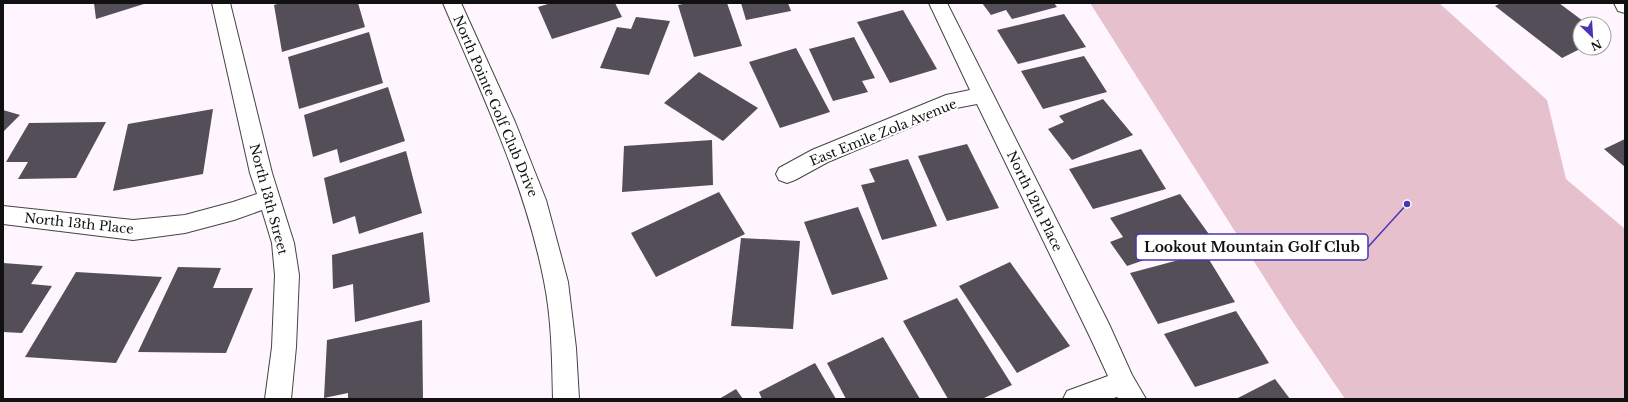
<svg xmlns="http://www.w3.org/2000/svg" width="1628" height="402" font-family="'Libre Baskerville',serif">
	<style>
		.green { fill: #e6c1cd }
		.building { fill: #544e58 }
		.lines { fill: none; stroke-linecap: round; stroke-linejoin: round }
		.minor-casing { stroke: #444; stroke-width: 2 }
		.tertiary-casing { stroke: #444; stroke-width: 2 }
		.minor { fill: #fff; fill-rule: evenodd }
		.tertiary { fill: #fff; fill-rule: evenodd }
		.labels { text-anchor: middle; stroke-width: 4; stroke-linejoin: round; paint-order: stroke }
		.street-label { font-size: 13px; fill: #111; stroke: #fff }
		.leader { fill: none; stroke: #4a36b3; stroke-width: 1.5 }
		.callout-dot { fill: #4a36b3; stroke: #fff; stroke-width: 1.5 }
		.callout { fill: #fff; stroke: #4a36b3; stroke-width: 1.5 }
		.callout-label { font-size: 14px; text-anchor: middle; font-weight: bold; fill: #111 }
	</style>
	<rect width="100%" height="100%" fill="#fef5fe"/>
	<polygon class="green" points="1090,3 1439,3 1547,100 1566,179 1625,229 1625,399 1345,399 1288,315"/>
	<g class="building">
		<polygon points="94,3 147,3 96,19"/>
		<polygon points="281,3 358,3 365,27 282,52 274,5"/>
		<polygon points="551,3 615,3 622,17 552,39 538,7"/>
		<polygon points="688,3 727,3 742,46 694,57 678,5"/>
		<polygon points="741,3 788,3 791,11 746,20"/>
		<polygon points="982,3 1054,3 1057,7 1012,19 1006,10 991,15"/>
		<polygon points="1501,3 1559,3 1587,24 1580,24 1580,49 1562,58 1495,6"/>
		<polygon points="903,10 937,69 890,83 857,22"/>
		<polygon points="1064,14 1086,47 1018,64 997,30"/>
		<polygon points="636,17 670,21 649,75 600,68 617,27 631,29"/>
		<polygon points="369,32 383,83 299,109 288,57"/>
		<polygon points="854,37 875,78 862,81 868,92 833,101 809,49"/>
		<polygon points="796,48 830,112 780,128 749,62"/>
		<polygon points="1084,56 1107,92 1043,109 1021,71"/>
		<polygon points="699,72 758,108 723,141 664,103"/>
		<polygon points="388,87 405,141 340,163 337,149 313,157 304,115"/>
		<polygon points="1103,99 1133,135 1072,160 1048,129 1064,122 1059,116"/>
		<polygon points="213,109 203,174 113,191 128,124"/>
		<polygon points="3,110 20,115 3,132"/>
		<polygon points="106,122 76,178 18,179 28,162 6,162 29,123"/>
		<polygon points="1625,139 1625,167 1604,149"/>
		<polygon points="712,140 713,185 622,192 624,146"/>
		<polygon points="967,144 999,208 947,221 918,156"/>
		<polygon points="1141,149 1166,189 1093,209 1069,169"/>
		<polygon points="406,151 422,213 359,234 355,216 333,224 324,178"/>
		<polygon points="908,159 937,226 882,240 861,185 875,182 869,169"/>
		<polygon points="719,192 745,234 656,277 631,233"/>
		<polygon points="1180,194 1211,237 1127,266 1110,242 1123,237 1110,218"/>
		<polygon points="858,207 888,279 832,295 804,222"/>
		<polygon points="423,232 430,302 355,322 353,284 333,289 332,255"/>
		<polygon points="741,238 800,241 793,329 731,326"/>
		<polygon points="1205,253 1235,302 1158,324 1130,273"/>
		<polygon points="1010,262 1070,346 1017,373 959,286"/>
		<polygon points="3,263 43,266 31,284 52,286 22,333 3,332"/>
		<polygon points="178,267 221,268 213,288 253,288 226,353 138,352"/>
		<polygon points="76,272 162,277 116,363 25,357"/>
		<polygon points="957,298 1012,385 982,399 948,399 903,321"/>
		<polygon points="1236,311 1269,363 1195,387 1164,334"/>
		<polygon points="422,320 423,399 348,399 348,393 324,398 327,340"/>
		<polygon points="883,337 920,399 846,399 827,363"/>
		<polygon points="815,363 836,399 762,399 759,392"/>
		<polygon points="1275,379 1290,399 1236,399"/>
		<polygon points="736,389 743,399 719,399"/>
	</g>
	<g class="lines">
		<g class="minor-casing">
			<g id="minor">
				<polygon points="212,3 230,3 272,173 294,243 299,275 296,347 291,399 265,399 272,347 275,275 272,243 262,210 234,220 185,233 133,240 3,224 3,206 133,220 185,215 233,202 257,194 250,173"/>
				<polygon points="929,3 947,3 1109,324 1132,375 1146,399 1119,399 1117,397 1111,399 1063,399 1067,391 1108,376 1090,337 977,104 956,108 828,162 795,180 787,183 779,180 776,174 779,168 812,150 946,95 970,90"/>
				<polygon points="1614,3 1625,3 1625,13 1618,11"/>
			</g>
		</g>
		<g class="tertiary-casing">
			<path id="tertiary" d="M443 3H461L515 122 546 200 568 282 576 348 579 399H553C552 360 552 320 544 281 525 184 482 94 443 3Z"/>
		</g>
		<use href="#minor" class="minor"/>
		<use href="#tertiary" class="tertiary"/>
	</g>
	<g class="labels">
		<g class="street-label">
			<text transform="translate(496 106) rotate(67)" y="5">North Pointe Golf Club Drive</text>
			<text transform="translate(883 132) rotate(-22)" y="5">East Emile Zola Avenue</text>
			<text transform="translate(269 199) rotate(75)" y="5">North 13th Street</text>
			<text transform="translate(1035 201) rotate(64)" y="5">North 12th Place</text>
			<text transform="translate(79 223) rotate(6)" y="5">North 13th Place</text>
		</g>
	</g>
	<path class="leader" d="M1407 204L1368 247"/>
	<circle class="callout-dot" cx="1407" cy="204" r="4"/>
	<rect class="callout" x="1136" y="234" width="232" height="26" rx="4"/>
	<g class="callout-label">
		<text x="1252" y="252">Lookout Mountain Golf Club</text>
	</g>
	<rect width="1628" height="402" fill="none" stroke="#111111" stroke-width="8"/>
	<g transform="translate(1592 36) rotate(155)"><circle r="19" fill="#ffffff" stroke="#a0a0a0"/>
	<path d="M0-3L7 15L0 10L-7 15Z" fill="#4a36b3"/>
	<text y="-6" font-size="11" font-weight="bold" text-anchor="middle" fill="#111111">N</text>
	</g>
</svg>
